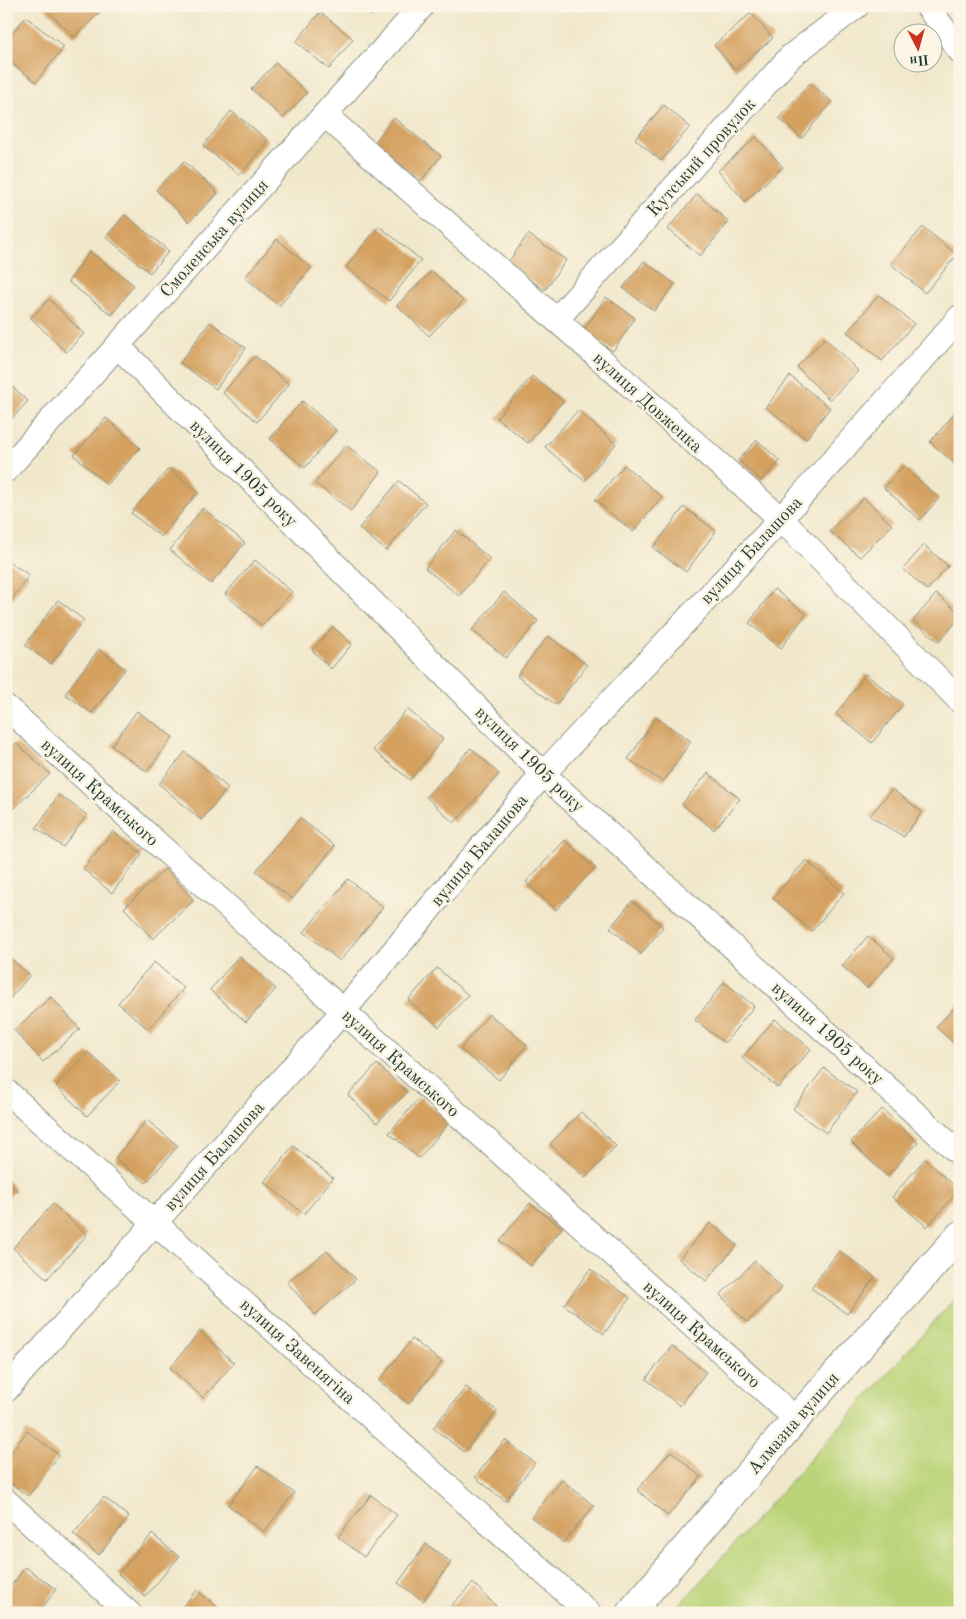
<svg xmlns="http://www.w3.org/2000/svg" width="966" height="1619" font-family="'Old Standard TT',serif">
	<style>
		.green { fill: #bbd479; stroke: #6d8856 }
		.building { fill: #d4a160 }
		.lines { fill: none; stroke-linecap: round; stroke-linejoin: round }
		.minor-casing { stroke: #889280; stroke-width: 26 }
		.tertiary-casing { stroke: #889280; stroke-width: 30 }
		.minor { stroke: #fff; stroke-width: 24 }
		.tertiary { stroke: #fff; stroke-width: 28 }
		.labels { text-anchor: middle; stroke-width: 5; stroke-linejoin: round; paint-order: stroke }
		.street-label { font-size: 18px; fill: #1f3d34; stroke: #fcf5e5 }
	</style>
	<rect width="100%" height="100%" fill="#fcf5e5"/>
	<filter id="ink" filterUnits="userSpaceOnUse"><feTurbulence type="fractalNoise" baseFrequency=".02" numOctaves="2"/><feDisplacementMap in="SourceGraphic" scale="10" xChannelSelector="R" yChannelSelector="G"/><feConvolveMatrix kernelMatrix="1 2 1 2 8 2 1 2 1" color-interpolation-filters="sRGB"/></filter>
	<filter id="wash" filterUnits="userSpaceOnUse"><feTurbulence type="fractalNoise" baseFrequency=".0096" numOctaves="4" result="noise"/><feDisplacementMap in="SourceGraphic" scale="20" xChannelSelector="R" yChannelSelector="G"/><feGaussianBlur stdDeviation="1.12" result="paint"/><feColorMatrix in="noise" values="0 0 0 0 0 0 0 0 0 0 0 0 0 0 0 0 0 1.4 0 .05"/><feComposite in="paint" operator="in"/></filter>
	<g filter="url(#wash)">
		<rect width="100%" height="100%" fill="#f1e8cc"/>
		<polygon class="green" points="960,1293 960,1613 672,1613"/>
		<g id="blocks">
			<g class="building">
				<polygon points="43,6 100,6 103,9 74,37"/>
				<polygon points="361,6 381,6 372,16"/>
				<polygon points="320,12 353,39 329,69 296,42"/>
				<polygon points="751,13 773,38 735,70 714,45"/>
				<polygon points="26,17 64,47 36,82 6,59 6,40"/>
				<polygon points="276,63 307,93 283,118 251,89"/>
				<polygon points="810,83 832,102 802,138 779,118"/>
				<polygon points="664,105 690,127 661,161 635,139"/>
				<polygon points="231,111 268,140 240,175 203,146"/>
				<polygon points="394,118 441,156 421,181 374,143"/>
				<polygon points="756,137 783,167 745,201 718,171"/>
				<polygon points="184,161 218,193 189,222 156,190"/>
				<polygon points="6,193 12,198 6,205"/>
				<polygon points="697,194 729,222 700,256 668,229"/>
				<polygon points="125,215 169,251 150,273 106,237"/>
				<polygon points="379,226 421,260 389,301 346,267"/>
				<polygon points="923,227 957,255 925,293 891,264"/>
				<polygon points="528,234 566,260 545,290 507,264"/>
				<polygon points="277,239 311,268 279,306 245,277"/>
				<polygon points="90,252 134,285 112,315 68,282"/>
				<polygon points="644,261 675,284 654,311 623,288"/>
				<polygon points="432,271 463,301 429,336 397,305"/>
				<polygon points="879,295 914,324 882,361 847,332"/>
				<polygon points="606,297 635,318 613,351 583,331"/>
				<polygon points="49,299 84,334 66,352 31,318"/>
				<polygon points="210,322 246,348 216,389 180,363"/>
				<polygon points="825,338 858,371 830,400 797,367"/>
				<polygon points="255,356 289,384 257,422 223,393"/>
				<polygon points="532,376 563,401 528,443 497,418"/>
				<polygon points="790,376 830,408 806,439 766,407"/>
				<polygon points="6,381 28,401 6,425"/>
				<polygon points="302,401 336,430 305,468 270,439"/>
				<polygon points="578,410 616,444 584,481 545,447"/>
				<polygon points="956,412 960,415 960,465 958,467 930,442"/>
				<polygon points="106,418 140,448 107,485 74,455"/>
				<polygon points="757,440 780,461 761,481 738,460"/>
				<polygon points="346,445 381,472 351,511 315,483"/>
				<polygon points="624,465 662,497 633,532 595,500"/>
				<polygon points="903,466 939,498 920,520 884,488"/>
				<polygon points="169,468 198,492 161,537 131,513"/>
				<polygon points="399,481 426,503 386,551 359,528"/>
				<polygon points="864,498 892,525 860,557 829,531"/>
				<polygon points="684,507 716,531 686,572 653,548"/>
				<polygon points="203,508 245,543 211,584 170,550"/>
				<polygon points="456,530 490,559 459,596 425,568"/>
				<polygon points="924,545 948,566 927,590 903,569"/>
				<polygon points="6,560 29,575 6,608"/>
				<polygon points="255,560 292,592 262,626 225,594"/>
				<polygon points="774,589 806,614 781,648 749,623"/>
				<polygon points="504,592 538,621 506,658 472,630"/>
				<polygon points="936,594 960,613 960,617 939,642 913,621"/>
				<polygon points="58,600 84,620 51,664 25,645"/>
				<polygon points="333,627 352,644 331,669 312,650"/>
				<polygon points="548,636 587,665 556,705 517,676"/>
				<polygon points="99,649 125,669 92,713 65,694"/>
				<polygon points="866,674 903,704 872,743 836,714"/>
				<polygon points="407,709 443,739 410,780 373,750"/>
				<polygon points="137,711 173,737 147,772 111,746"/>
				<polygon points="656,718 691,741 663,782 628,759"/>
				<polygon points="16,743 50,774 14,808 6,801 6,753"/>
				<polygon points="471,748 499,774 454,823 426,797"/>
				<polygon points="185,752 228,788 201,820 159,784"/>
				<polygon points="708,773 740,799 714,830 682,804"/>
				<polygon points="892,789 922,812 904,837 870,816"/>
				<polygon points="59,795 87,815 63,847 36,828"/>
				<polygon points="300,818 335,846 292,899 256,871"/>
				<polygon points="113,831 142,854 112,893 83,869"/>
				<polygon points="565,840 595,868 556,910 526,882"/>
				<polygon points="806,860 844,893 812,931 773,898"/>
				<polygon points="165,869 194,900 153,939 124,908"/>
				<polygon points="348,879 383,907 340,961 304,932"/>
				<polygon points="632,901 663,927 641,954 610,928"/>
				<polygon points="868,936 894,958 867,988 842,966"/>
				<polygon points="6,955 30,975 6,1003"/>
				<polygon points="239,956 276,989 246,1022 210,990"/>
				<polygon points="154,962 184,988 148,1029 118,1003"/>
				<polygon points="437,968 468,995 439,1027 408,1000"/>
				<polygon points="724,982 754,1006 725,1043 695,1020"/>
				<polygon points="51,997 80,1029 43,1062 14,1030"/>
				<polygon points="960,1002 960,1044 957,1046 936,1027"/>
				<polygon points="489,1014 527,1045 499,1080 460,1049"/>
				<polygon points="775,1019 811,1049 778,1088 742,1058"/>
				<polygon points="88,1052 120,1081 87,1116 56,1086"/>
				<polygon points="377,1064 407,1092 377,1123 348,1095"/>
				<polygon points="824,1068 857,1092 826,1133 793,1109"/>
				<polygon points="420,1097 450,1122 419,1158 389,1133"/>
				<polygon points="882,1109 918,1143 887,1176 851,1142"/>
				<polygon points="581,1112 616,1146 585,1178 550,1144"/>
				<polygon points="147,1120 178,1146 146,1183 115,1158"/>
				<polygon points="293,1146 333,1178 304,1214 264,1182"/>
				<polygon points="925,1159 959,1190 927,1227 892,1197"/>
				<polygon points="6,1179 16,1190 6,1199"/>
				<polygon points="530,1203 562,1228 531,1266 500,1241"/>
				<polygon points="53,1204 87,1235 47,1279 13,1248"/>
				<polygon points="710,1223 737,1245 706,1281 679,1259"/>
				<polygon points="327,1251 356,1279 315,1315 287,1282"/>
				<polygon points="839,1251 875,1277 847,1314 811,1288"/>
				<polygon points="755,1261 782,1288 747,1322 720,1295"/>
				<polygon points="590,1269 630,1298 604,1334 564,1305"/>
				<polygon points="200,1331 234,1363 203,1398 170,1368"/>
				<polygon points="412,1339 442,1362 409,1404 379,1381"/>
				<polygon points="672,1346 706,1372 680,1406 646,1379"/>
				<polygon points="466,1387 497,1411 464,1452 433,1428"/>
				<polygon points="27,1431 59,1455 28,1496 6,1480 6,1459"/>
				<polygon points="505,1440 535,1463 505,1501 475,1477"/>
				<polygon points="671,1451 701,1477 668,1516 637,1490"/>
				<polygon points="258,1466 294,1493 264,1532 228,1505"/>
				<polygon points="562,1480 594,1506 563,1543 531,1517"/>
				<polygon points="371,1495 397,1515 364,1557 338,1537"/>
				<polygon points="104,1497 129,1517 99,1555 73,1534"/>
				<polygon points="152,1534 179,1557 145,1597 118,1574"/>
				<polygon points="426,1544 451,1562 423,1601 398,1583"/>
				<polygon points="25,1567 56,1589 39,1613 6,1613 6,1593"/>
				<polygon points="473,1583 498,1608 493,1613 444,1613"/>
				<polygon points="197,1590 224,1613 177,1613"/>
			</g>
		</g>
	</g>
	<g filter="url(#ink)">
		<use href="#blocks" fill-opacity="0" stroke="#889280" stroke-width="1"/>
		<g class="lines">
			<g class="minor-casing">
				<g id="minor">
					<polyline points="927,6 960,51"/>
					<polyline points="325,115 781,519 960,701"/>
					<polyline points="556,320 791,56 857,6"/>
					<polyline points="118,346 543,774 960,1154"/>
					<polyline points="6,470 422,6"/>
					<polyline points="6,707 796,1419"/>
					<polyline points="6,1091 155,1223 589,1613"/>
					<polyline points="6,1390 344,1010 543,774 781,519 960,317"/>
					<polyline points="6,1501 129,1613"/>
				</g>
			</g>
			<g class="tertiary-casing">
				<polyline id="tertiary" points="630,1613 796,1419 960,1235"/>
			</g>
			<use href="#minor" class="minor"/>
			<use href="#tertiary" class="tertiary"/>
		</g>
	</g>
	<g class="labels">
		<g class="street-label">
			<text transform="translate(701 157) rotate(-48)" y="6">Кутський провулок</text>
			<text transform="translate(214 238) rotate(-48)" y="6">Смоленська вулиця</text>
			<text transform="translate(648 402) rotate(42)" y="6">вулиця Довженка</text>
			<text transform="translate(244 473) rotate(45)" y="6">вулиця 1905 року</text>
			<text transform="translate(751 550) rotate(-47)" y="6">вулиця Балашова</text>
			<text transform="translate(530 759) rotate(44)" y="6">вулиця 1905 року</text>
			<text transform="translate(100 792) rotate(42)" y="6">вулиця Крамського</text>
			<text transform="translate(479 850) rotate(-50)" y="6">вулиця Балашова</text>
			<text transform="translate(828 1033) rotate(42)" y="6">вулиця 1905 року</text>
			<text transform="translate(401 1063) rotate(42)" y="6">вулиця Крамського</text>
			<text transform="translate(214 1156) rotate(-48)" y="6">вулиця Балашова</text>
			<text transform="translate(702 1334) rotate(42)" y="6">вулиця Крамського</text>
			<text transform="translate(298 1351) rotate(42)" y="6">вулиця Завенягіна</text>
			<text transform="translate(793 1423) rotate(-49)" y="6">Алмазна вулиця</text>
		</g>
	</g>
	<rect width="966" height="1619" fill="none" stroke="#fcf5e5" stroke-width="25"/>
	<g transform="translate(918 48) rotate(174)"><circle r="24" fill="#fcf5e5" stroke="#a4ab9e"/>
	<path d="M0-4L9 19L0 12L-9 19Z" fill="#c8321e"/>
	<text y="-8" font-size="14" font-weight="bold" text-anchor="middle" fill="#1f3d34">Пн</text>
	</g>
</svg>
